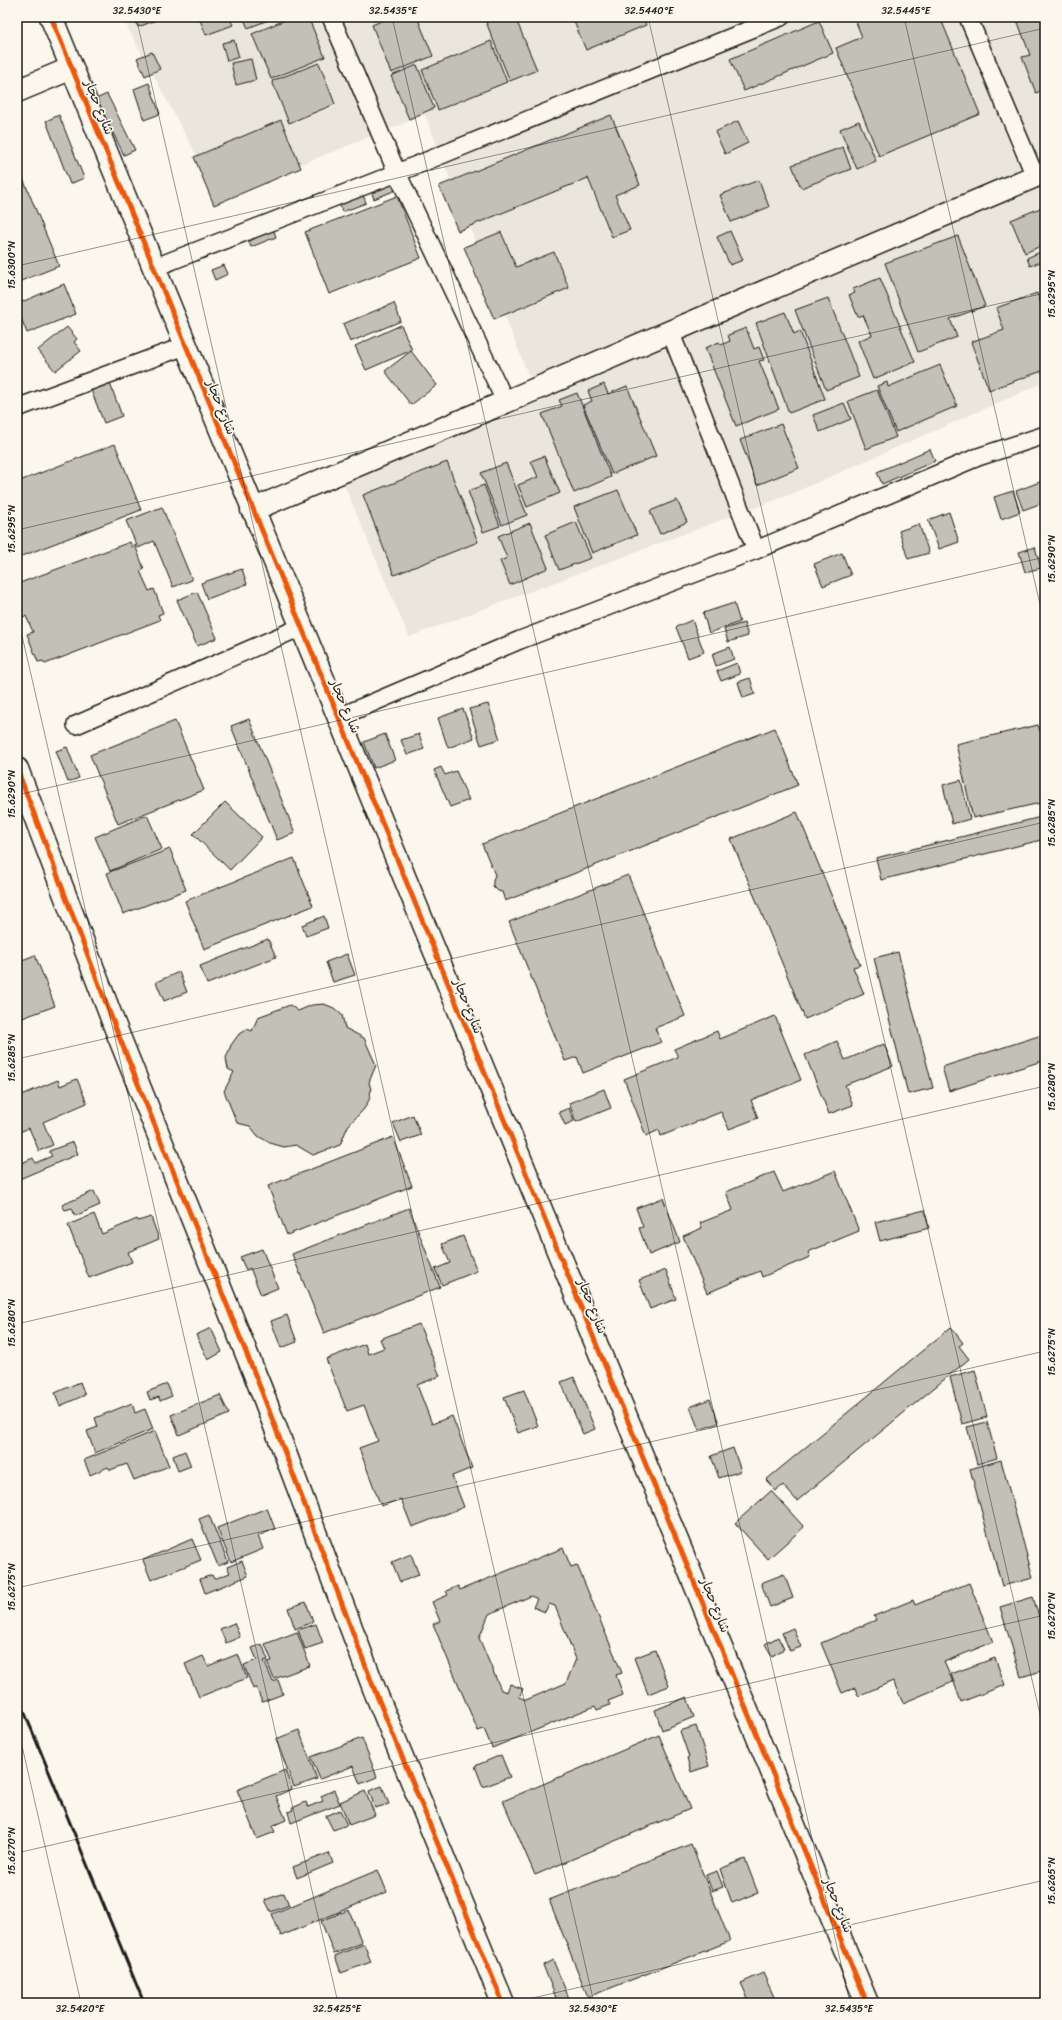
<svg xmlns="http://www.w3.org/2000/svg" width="1062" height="2020" font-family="Sriracha,'Playpen Sans Arabic',sans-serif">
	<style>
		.built { fill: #eae6dc }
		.building { fill: #c3c0b8; stroke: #1c1c1c; fill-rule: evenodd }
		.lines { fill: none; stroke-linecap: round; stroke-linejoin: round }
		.service-casing { stroke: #1c1c1c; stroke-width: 20 }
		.minor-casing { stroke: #1c1c1c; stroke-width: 25 }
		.tertiary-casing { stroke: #1c1c1c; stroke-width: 25 }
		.service { stroke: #fbf7ec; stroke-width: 17 }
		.minor { stroke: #fbf7ec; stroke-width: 22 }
		.tertiary { stroke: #fbf7ec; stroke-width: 22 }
		.rail { stroke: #1c1c1c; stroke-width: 3 }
		.cycleway-casing { stroke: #fbf7ec; stroke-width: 8 }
		.cycleway { stroke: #e8590c; stroke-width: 5 }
		.ticks { fill: none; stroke: #1c1c1c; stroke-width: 1; stroke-opacity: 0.45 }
		.labels { text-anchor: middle; stroke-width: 3.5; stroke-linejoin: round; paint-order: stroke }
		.street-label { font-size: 13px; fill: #1c1c1c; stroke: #fbf7ec }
		.neatline { fill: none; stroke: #1c1c1c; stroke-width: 1.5 }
		.ticks-label { font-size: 10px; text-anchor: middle; fill: #1c1c1c }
	</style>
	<rect width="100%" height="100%" fill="#fbf7ec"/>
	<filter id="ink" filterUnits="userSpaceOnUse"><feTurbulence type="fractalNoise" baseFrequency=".025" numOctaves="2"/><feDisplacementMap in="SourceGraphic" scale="8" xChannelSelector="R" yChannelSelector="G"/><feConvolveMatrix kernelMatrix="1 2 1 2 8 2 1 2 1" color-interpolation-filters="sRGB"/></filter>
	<g filter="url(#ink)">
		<polygon class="built" points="122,17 1045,17 1045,382 791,494 409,637 343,482 539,402 425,115 219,197"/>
		<g class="building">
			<polygon points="134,17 165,17 138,27"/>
			<polygon points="199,17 229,17 233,25 206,35"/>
			<polygon points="243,17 276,17 248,28"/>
			<polygon points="292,17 308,17 325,57 271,79 252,34"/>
			<polygon points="391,17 417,17 433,56 391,73 372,25"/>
			<polygon points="499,17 515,17 537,70 510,81 486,22"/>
			<polygon points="572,17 643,17 646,25 586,50"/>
			<polygon points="854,17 940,17 980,114 879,156 836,48 862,37"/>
			<polygon points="1016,17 1045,17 1045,89 1036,93 1022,57 1030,55"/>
			<polygon points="819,21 833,53 744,91 730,59"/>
			<polygon points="234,40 239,57 227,61 222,43"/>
			<polygon points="491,41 507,82 438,110 422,70"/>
			<polygon points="152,52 160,69 145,76 137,58"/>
			<polygon points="251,59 256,80 236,85 231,63"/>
			<polygon points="319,63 335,104 289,123 272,81"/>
			<polygon points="417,65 434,108 409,119 391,76"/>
			<polygon points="149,83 160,114 144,120 134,89"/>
			<polygon points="107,94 135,150 124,155 96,99"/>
			<polygon points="59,115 84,178 70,184 46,121"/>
			<polygon points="611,115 640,185 615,195 630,230 612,237 588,178 458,231 439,186"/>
			<polygon points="281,120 301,168 214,205 194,157"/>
			<polygon points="738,121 748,143 725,154 715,132"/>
			<polygon points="859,121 876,161 857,169 840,129"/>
			<polygon points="843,147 851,169 801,188 792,165"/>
			<polygon points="17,164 59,266 21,281 17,272"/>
			<polygon points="392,180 396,190 374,199 370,188"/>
			<polygon points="759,180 769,207 731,222 720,195"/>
			<polygon points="362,192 366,203 342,212 339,202"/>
			<polygon points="397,196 421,258 329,294 305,232"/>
			<polygon points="1045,206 1045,239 1043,239 1045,244 1025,253 1011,220"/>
			<polygon points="272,226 276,237 251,247 246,236"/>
			<polygon points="730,231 743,260 730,265 717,237"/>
			<polygon points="501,232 516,267 554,252 569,288 494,319 464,247"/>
			<polygon points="958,236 985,306 950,319 957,337 918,352 885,263"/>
			<polygon points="1045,250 1045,260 1030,266 1027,258"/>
			<polygon points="224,265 228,274 215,280 211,270"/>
			<polygon points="880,278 915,362 873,379 858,341 872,335 863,315 858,317 849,295 855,293 853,289"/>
			<polygon points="64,284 76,314 27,333 17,308 17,304"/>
			<polygon points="1037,293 1045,314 1045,370 989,390 971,342 1004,330 996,308"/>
			<polygon points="828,298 859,377 826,390 795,310"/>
			<polygon points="394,303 401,321 350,342 343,324"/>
			<polygon points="785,312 794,334 800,331 825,399 789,413 756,323"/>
			<polygon points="401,325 412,350 366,370 355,346"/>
			<polygon points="67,327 77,339 74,342 81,351 55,371 38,350"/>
			<polygon points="746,328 754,349 759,347 764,360 759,361 779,409 736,426 705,348 719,342 721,345 730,341 728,335"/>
			<polygon points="411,351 437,385 411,405 385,371"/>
			<polygon points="940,365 957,406 896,432 877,386 887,382 888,387"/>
			<polygon points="108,378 122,416 104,423 89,385"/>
			<polygon points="604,384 608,394 627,386 656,456 612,474 583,405 592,401 588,391"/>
			<polygon points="877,390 896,437 866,449 848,401"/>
			<polygon points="577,393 611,477 574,493 542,414 562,406 559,400"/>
			<polygon points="844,403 851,419 820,432 813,415"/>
			<polygon points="781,424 799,468 757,485 740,440"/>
			<polygon points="115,444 141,510 17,558 17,482"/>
			<polygon points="930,449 935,461 882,484 877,472"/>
			<polygon points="544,456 560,493 527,507 518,485 538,477 531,461"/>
			<polygon points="447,462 478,542 394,575 363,495"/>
			<polygon points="506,463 527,515 502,525 481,473"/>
			<polygon points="1045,480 1045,502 1023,510 1016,491"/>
			<polygon points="484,485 500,526 483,532 468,491"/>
			<polygon points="618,490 637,535 592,553 574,507"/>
			<polygon points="1013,491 1020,512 1001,519 994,497"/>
			<polygon points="677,500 687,522 660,534 650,511"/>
			<polygon points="162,507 192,580 173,587 154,541 138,548 126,521"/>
			<polygon points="949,512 959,542 939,549 928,520"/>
			<polygon points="576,522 591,558 559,570 545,535"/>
			<polygon points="530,523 548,568 510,585 500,561 507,558 498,536"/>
			<polygon points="919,524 929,553 908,559 899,531"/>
			<polygon points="130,542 132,547 135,545 144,569 140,571 149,591 154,589 163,613 158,615 160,620 45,664 43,661 38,662 27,634 33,632 26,616 22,617 17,604 17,584"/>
			<polygon points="1035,547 1041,568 1025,572 1019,552"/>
			<polygon points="842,553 851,575 823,586 814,564"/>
			<polygon points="242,569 247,584 207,599 201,583"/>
			<polygon points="197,592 217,638 197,646 177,600"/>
			<polygon points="734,603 740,622 709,633 703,613"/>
			<polygon points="692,620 704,652 688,658 676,627"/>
			<polygon points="744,623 748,636 728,642 724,629"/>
			<polygon points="730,647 734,659 716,666 712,654"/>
			<polygon points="737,663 740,674 721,681 717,671"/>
			<polygon points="750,678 755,694 743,698 738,682"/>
			<polygon points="488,704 500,739 481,745 469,709"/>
			<polygon points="463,709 474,738 448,748 438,718"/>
			<polygon points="249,719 295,833 277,840 231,726"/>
			<polygon points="175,721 204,790 118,824 90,755"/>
			<polygon points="1038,725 1040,731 1045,730 1045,802 973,818 956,744"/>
			<polygon points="775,728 798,785 505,901 502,892 498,891 493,886 493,880 495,875 482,844"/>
			<polygon points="385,734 395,760 374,768 364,742"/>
			<polygon points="419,734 424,749 407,755 401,740"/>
			<polygon points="67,747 79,778 68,782 56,751"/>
			<polygon points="441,767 445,775 456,771 469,800 450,807 434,770"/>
			<polygon points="961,780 970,819 952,824 943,785"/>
			<polygon points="225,802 262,837 230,870 193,834"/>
			<polygon points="797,812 860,965 853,967 864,994 805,1019 731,839"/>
			<polygon points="147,815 162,849 110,871 95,837"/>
			<polygon points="1045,816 1045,839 881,880 876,858"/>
			<polygon points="170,849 186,890 123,914 107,873"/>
			<polygon points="294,858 313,906 204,949 185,901"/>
			<polygon points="628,875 685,1016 655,1028 661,1042 583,1073 577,1057 565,1061 509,922"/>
			<polygon points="324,916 328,928 306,936 302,925"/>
			<polygon points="268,939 276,957 207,984 200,966"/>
			<polygon points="898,952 933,1088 908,1094 874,958"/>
			<polygon points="347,954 355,975 333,982 326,962"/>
			<polygon points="35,955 55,1006 17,1020 17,962"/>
			<polygon points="179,972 187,992 164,1001 156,982"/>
			<polygon points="324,1004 334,1008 342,1015 345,1028 364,1038 376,1065 369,1082 371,1090 369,1100 364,1109 348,1126 340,1145 313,1155 296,1145 284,1147 270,1143 258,1136 250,1126 237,1123 224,1091 234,1072 228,1069 226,1058 231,1045 239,1034 247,1029 252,1031 258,1017 290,1005 298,1011 312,1005"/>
			<polygon points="775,1016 801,1080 751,1100 758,1118 729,1129 721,1112 661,1136 659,1130 646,1136 624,1079 678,1057 674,1049 717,1031 720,1039"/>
			<polygon points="1045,1034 1045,1060 949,1091 942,1067"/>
			<polygon points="837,1041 845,1060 884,1044 893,1066 845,1085 853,1105 829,1114 805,1055"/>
			<polygon points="77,1079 87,1103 43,1122 53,1145 39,1151 29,1128 17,1133 17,1097 58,1080 60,1086"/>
			<polygon points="604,1089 611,1108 576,1122 569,1103"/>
			<polygon points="569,1108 574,1121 565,1125 559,1112"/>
			<polygon points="413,1115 421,1135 401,1142 393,1123"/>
			<polygon points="393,1137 412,1186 287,1235 268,1186"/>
			<polygon points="73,1142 78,1154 17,1180 17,1165 33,1158 35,1163 52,1156 49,1151"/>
			<polygon points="835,1171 859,1231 808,1252 810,1257 762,1277 760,1271 707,1293 683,1236 702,1228 700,1223 733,1210 726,1192 774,1172 783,1192"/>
			<polygon points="94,1191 100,1205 75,1216 72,1208 65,1210 62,1205"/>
			<polygon points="663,1198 680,1242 649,1255 639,1228 643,1227 636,1208"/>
			<polygon points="409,1208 440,1287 324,1333 292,1254"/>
			<polygon points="925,1210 929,1228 880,1241 875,1222"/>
			<polygon points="94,1214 102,1234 137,1219 138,1221 151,1217 159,1239 128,1252 132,1262 89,1278 68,1225"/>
			<polygon points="463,1236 477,1271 442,1285 435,1269 450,1263 442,1244"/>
			<polygon points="262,1249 278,1288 261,1295 250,1268 246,1270 240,1257"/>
			<polygon points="666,1270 676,1299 650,1309 639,1280"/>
			<polygon points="287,1315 297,1342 281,1348 271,1321"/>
			<polygon points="419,1324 440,1376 417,1385 432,1424 452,1416 472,1468 452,1476 464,1507 412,1527 401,1499 381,1506 359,1448 378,1441 364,1405 347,1411 326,1359 365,1344 368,1354 384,1348 380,1339"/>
			<polygon points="951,1327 963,1343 959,1346 969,1359 797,1501 783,1485 776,1491 766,1480"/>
			<polygon points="211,1328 222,1352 208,1360 196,1335"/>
			<polygon points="975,1370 987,1417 962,1424 950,1377"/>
			<polygon points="574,1377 595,1429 583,1434 561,1382"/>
			<polygon points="80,1382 85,1395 60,1406 55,1393"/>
			<polygon points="167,1384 172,1396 160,1401 159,1397 150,1400 147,1392"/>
			<polygon points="524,1390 538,1426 518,1433 504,1397"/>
			<polygon points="220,1395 229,1414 179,1435 171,1415"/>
			<polygon points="710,1399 719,1423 699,1430 690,1407"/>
			<polygon points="132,1403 135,1413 145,1409 153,1429 95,1453 87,1431 98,1427 95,1418"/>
			<polygon points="987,1422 997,1458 977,1464 967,1427"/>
			<polygon points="155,1431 169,1466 134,1480 127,1464 110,1470 108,1467 90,1475 84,1460"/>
			<polygon points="733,1448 741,1471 719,1478 711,1456"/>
			<polygon points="185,1451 191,1466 178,1471 173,1456"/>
			<polygon points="1001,1460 1033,1578 1002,1586 970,1469"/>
			<polygon points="771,1491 804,1527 768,1559 735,1523"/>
			<polygon points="267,1508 275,1529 258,1536 263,1549 231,1562 217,1528"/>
			<polygon points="209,1515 228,1562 218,1566 199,1519"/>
			<polygon points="192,1539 201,1560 151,1580 143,1560"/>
			<path d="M563 1548 571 1567 577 1565 622 1673 616 1675 623 1695 608 1701 610 1705 597 1710 595 1706 492 1748 484 1729 478 1731 433 1624 440 1621 432 1602 448 1595 446 1591 458 1586 460 1590ZM531 1596 537 1599 533 1607 545 1612 549 1604 555 1606 576 1659 566 1683 526 1700 519 1697 523 1689 510 1684 507 1692 501 1690 479 1638 489 1614Z"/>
			<polygon points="411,1554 419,1575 400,1582 392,1562"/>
			<polygon points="242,1561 248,1576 205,1593 200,1579 212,1575 214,1579 230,1573 227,1567"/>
			<polygon points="784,1574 793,1598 770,1607 761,1583"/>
			<polygon points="969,1583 993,1642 944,1662 953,1682 903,1703 893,1681 858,1696 855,1688 842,1693 821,1643 876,1620 874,1616 913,1600 915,1605"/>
			<polygon points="1033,1597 1045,1636 1045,1670 1021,1677 1000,1607"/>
			<polygon points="306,1602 313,1622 295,1629 288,1608"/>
			<polygon points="234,1623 240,1637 226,1643 220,1629"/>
			<polygon points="316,1624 323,1643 305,1649 298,1630"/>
			<polygon points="793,1628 801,1647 790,1651 782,1633"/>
			<polygon points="297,1632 310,1666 274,1679 267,1662 272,1661 265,1644"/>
			<polygon points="778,1637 784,1649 772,1656 765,1644"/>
			<polygon points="262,1644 268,1660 264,1661 273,1682 278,1680 283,1694 262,1702 256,1687 253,1689 244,1665 257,1660 252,1648"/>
			<polygon points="655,1650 669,1686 648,1694 634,1658"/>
			<polygon points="238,1654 247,1678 199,1697 185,1664 203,1656 208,1666"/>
			<polygon points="995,1658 1005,1685 961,1702 951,1674"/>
			<polygon points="687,1697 694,1717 662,1730 655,1710"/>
			<polygon points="696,1726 709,1766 691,1772 687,1758 689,1757 680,1731"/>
			<polygon points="299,1730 317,1779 294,1787 276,1739"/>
			<polygon points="659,1735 690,1809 535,1875 503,1801"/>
			<polygon points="362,1738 377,1777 360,1784 353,1766 320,1779 311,1757"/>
			<polygon points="501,1755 510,1777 483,1787 475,1766"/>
			<polygon points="285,1770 292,1789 276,1796 286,1820 272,1826 275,1832 257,1839 237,1790"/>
			<polygon points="382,1786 389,1804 375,1808 369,1791"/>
			<polygon points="334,1790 340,1804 291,1823 288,1812 293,1810 292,1808 306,1802 308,1807 323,1801 321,1796"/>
			<polygon points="365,1791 375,1815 349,1825 340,1802"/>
			<polygon points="340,1810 347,1825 333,1830 326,1816"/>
			<polygon points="691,1844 730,1941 588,1997 549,1900"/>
			<polygon points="329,1853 333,1863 297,1878 293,1867"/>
			<polygon points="745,1859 758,1893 732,1903 720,1869"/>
			<polygon points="378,1870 387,1892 281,1936 272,1914"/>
			<polygon points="717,1871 723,1887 712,1891 706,1875"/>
			<polygon points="284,1893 289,1905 271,1912 265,1900"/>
			<polygon points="349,1910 362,1943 334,1954 321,1921"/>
			<polygon points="364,1944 371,1962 341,1973 335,1956"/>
			<polygon points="553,1960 571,2003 558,2003 543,1965"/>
			<polygon points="763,1973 775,1999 765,2003 750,2003 741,1983"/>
		</g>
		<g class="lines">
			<g class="service-casing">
				<g id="service">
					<polyline points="331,17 397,173 506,403"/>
					<polyline points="968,17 1035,176"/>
					<polyline points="153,268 397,173 781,17"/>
					<polyline points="670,331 756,550"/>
					<polyline points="17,408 185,346"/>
					<polyline points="339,717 520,640 756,550 978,457 1045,435"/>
					<polyline points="76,725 301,627"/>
				</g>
			</g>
			<g class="minor-casing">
				<g id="minor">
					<polyline points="17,91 72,68"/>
					<polyline points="252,510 1045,172"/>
					<polyline points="17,769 114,1024 262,1392 375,1691 503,2003"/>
				</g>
			</g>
			<g class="tertiary-casing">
				<polyline id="tertiary" points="51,17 867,2003"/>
			</g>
			<use href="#service" class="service"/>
			<use href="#minor" class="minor"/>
			<use href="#tertiary" class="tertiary"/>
			<polyline class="rail" points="17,1694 144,2003"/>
			<g class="cycleway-casing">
				<g id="cycleway">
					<polyline points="51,17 867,2003"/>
					<polyline points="17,769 114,1024 262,1392 375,1691 503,2003"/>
				</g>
			</g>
			<use href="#cycleway" class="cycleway"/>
		</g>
	</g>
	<path class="ticks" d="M136 17 594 2003M392 17 850 2003M648 17 1045 1736M904 17 1045 626M17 266 1045 28M17 530 1045 293M17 614 338 2003M17 795 1045 557M17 1059 1045 822M17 1324 1045 1086M17 1588 1045 1351M17 1724 81 2003M17 1853 1045 1615M511 2003 1045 1880"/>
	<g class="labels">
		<g class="street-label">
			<text transform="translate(100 107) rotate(68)" y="5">شارع حجار</text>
			<text transform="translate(222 407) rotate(68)" y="5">شارع حجار</text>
			<text transform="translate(346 706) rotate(67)" y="5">شارع حجار</text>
			<text transform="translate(469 1006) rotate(68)" y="5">شارع حجار</text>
			<text transform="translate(593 1306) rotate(68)" y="5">شارع حجار</text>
			<text transform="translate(716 1605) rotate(68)" y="5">شارع حجار</text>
			<text transform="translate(839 1905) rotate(68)" y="5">شارع حجار</text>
		</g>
	</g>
	<rect width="1062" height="2020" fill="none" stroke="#fbf7ec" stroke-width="44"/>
	<rect x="22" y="22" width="1018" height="1976" class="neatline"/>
	<g class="ticks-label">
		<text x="137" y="14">32.5430°E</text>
		<text x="393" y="14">32.5435°E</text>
		<text x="649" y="14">32.5440°E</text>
		<text x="906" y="14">32.5445°E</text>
		<text transform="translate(11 265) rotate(-90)" y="4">15.6300°N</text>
		<text transform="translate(1051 294) rotate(-90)" y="4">15.6295°N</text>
		<text transform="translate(11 529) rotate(-90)" y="4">15.6295°N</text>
		<text transform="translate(1051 559) rotate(-90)" y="4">15.6290°N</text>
		<text transform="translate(11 794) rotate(-90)" y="4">15.6290°N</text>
		<text transform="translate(1051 823) rotate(-90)" y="4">15.6285°N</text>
		<text transform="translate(11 1058) rotate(-90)" y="4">15.6285°N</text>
		<text transform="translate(1051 1087) rotate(-90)" y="4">15.6280°N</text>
		<text transform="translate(11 1323) rotate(-90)" y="4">15.6280°N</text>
		<text transform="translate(1051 1352) rotate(-90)" y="4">15.6275°N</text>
		<text transform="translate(11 1587) rotate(-90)" y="4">15.6275°N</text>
		<text transform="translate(1051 1616) rotate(-90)" y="4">15.6270°N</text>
		<text transform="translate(11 1851) rotate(-90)" y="4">15.6270°N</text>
		<text transform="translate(1051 1881) rotate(-90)" y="4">15.6265°N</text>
		<text x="80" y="2012">32.5420°E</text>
		<text x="337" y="2012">32.5425°E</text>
		<text x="593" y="2012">32.5430°E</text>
		<text x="849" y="2012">32.5435°E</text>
	</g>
</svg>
